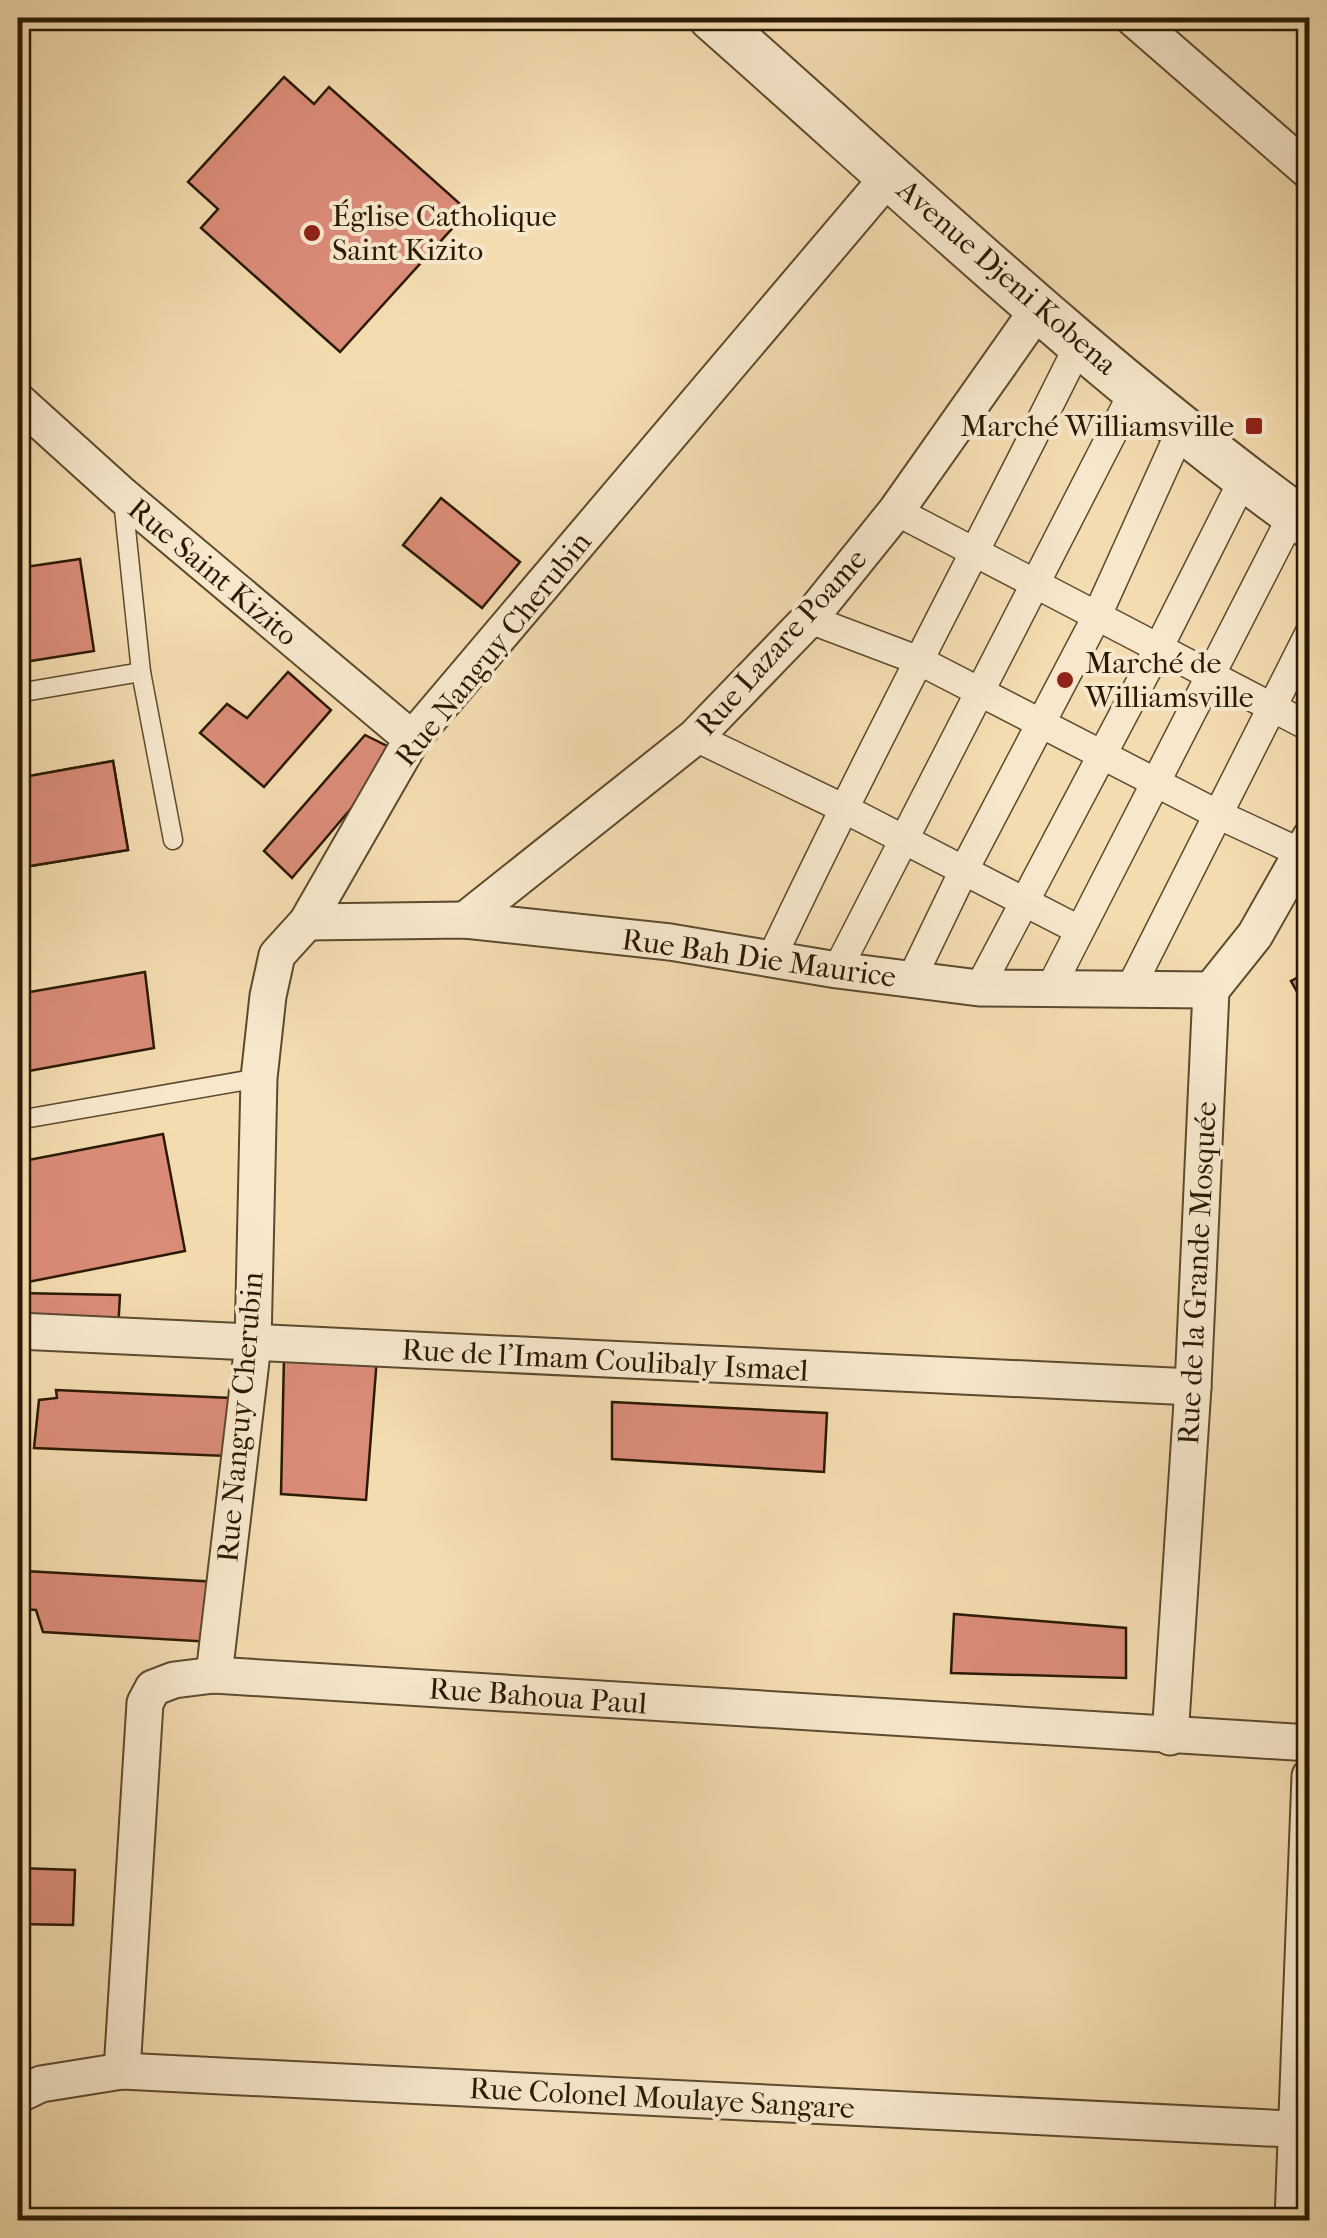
<svg xmlns="http://www.w3.org/2000/svg" width="1327" height="2238" font-family="'IM FELL French Canon',serif">
	<style>
		.building { fill: #db8c79; stroke: #2a1a03; stroke-width: 2.5 }
		.lines { fill: none; stroke-linecap: round; stroke-linejoin: round }
		.service-casing { stroke: #5c4a2e; stroke-width: 21 }
		.pedestrian-casing { stroke: #5c4a2e; stroke-width: 31 }
		.minor-casing { stroke: #5c4a2e; stroke-width: 39 }
		.tertiary-casing { stroke: #5c4a2e; stroke-width: 49 }
		.service { stroke: #f7e8cc; stroke-width: 18 }
		.pedestrian { stroke: #f7e8cc; stroke-width: 28 }
		.minor { stroke: #f7e8cc; stroke-width: 35 }
		.tertiary { stroke: #f7e8cc; stroke-width: 45 }
		.poi-dot { fill: #8f2418; stroke: #f7e8cc; stroke-width: 4 }
		.labels { text-anchor: middle; stroke-width: 8; stroke-linejoin: round; paint-order: stroke }
		.poi-label { font-size: 30px; fill: #2a1a03; stroke: #f7e8cc; text-anchor: start }
		.street-label { font-size: 30px; fill: #2a1a03; stroke: #f7e8cc }
	</style>
	<rect width="100%" height="100%" fill="#f3dcb0"/>
	<filter id="stains"><feTurbulence type="fractalNoise" baseFrequency=".002" numOctaves="4"/><feColorMatrix values="0 0 0 0 .2 0 0 0 0 .09 0 0 0 0 .02 0 0 0 .5 -.17"/></filter>
	<radialGradient id="worn" r=".72"><stop offset=".6" stop-color="#630" stop-opacity="0"/><stop offset="1" stop-color="#630" stop-opacity=".3"/></radialGradient>
	<g class="building">
		<polygon points="284,77 314,104 329,87 468,211 340,352 201,228 218,209 188,182"/>
		<polygon points="441,498 520,562 482,608 403,545"/>
		<polygon points="80,559 94,651 18,663 18,568"/>
		<polygon points="288,672 331,710 264,787 200,733 227,704 247,718"/>
		<polygon points="365,735 399,752 292,878 264,851"/>
		<polygon points="113,761 128,850 18,868 18,778"/>
		<polygon points="113,761 128,850 18,868 18,778"/>
		<polygon points="1310,971 1310,1015 1291,981"/>
		<polygon points="145,972 154,1048 18,1073 18,994"/>
		<polygon points="163,1134 185,1251 18,1284 18,1162"/>
		<polygon points="18,1293 120,1295 118,1330 18,1328"/>
		<polygon points="284,1357 377,1357 366,1500 281,1494"/>
		<polygon points="56,1390 231,1398 227,1456 34,1448 39,1400 57,1398"/>
		<polygon points="612,1402 827,1413 824,1472 612,1459"/>
		<polygon points="25,1571 218,1582 212,1642 43,1632 36,1610 22,1609"/>
		<polygon points="954,1614 1126,1628 1126,1678 951,1673"/>
		<polygon points="18,1868 75,1870 73,1925 18,1924"/>
	</g>
	<g class="lines">
		<g class="service-casing">
			<g id="service">
				<polyline points="123,500 141,672 173,840"/>
				<polyline points="18,693 141,672"/>
				<polyline points="18,1120 259,1078"/>
			</g>
		</g>
		<g class="pedestrian-casing">
			<g id="pedestrian">
				<polyline points="896,511 1310,727"/>
				<polyline points="809,619 920,661 1217,814 1301,853"/>
				<polyline points="695,737 843,808 1079,930"/>
				<path d="M771 959C869 752 978 549 1080 343"/>
				<polyline points="837,970 1135,389"/>
				<polyline points="911,980 964,870 1096,618 1182,428"/>
				<polyline points="979,988 1158,649 1243,480"/>
				<polyline points="1050,989 1293,514"/>
				<polyline points="1130,989 1310,632"/>
			</g>
		</g>
		<g class="minor-casing">
			<g id="minor">
				<polyline points="1133,18 1310,172"/>
				<polyline points="18,401 122,495 412,739"/>
				<polyline points="465,920 695,737 809,619 896,511 1039,308"/>
				<polyline points="307,922 465,920 670,942 837,970 979,988 1211,990"/>
				<polyline points="18,1331 1193,1387"/>
				<polyline points="214,1675 253,1344 259,1078 268,996 277,955 307,922 412,739 890,175"/>
				<polyline points="1170,1737 1193,1387 1211,990 1255,935 1310,838"/>
				<polyline points="122,2071 145,1703 153,1688 174,1680 214,1675 1310,1743"/>
				<polyline points="18,2095 41,2084 122,2071 1310,2130"/>
				<polyline points="1293,2220 1310,1776"/>
			</g>
		</g>
		<g class="tertiary-casing">
			<path id="tertiary" d="M712 18C907 190 1098 373 1310 526"/>
		</g>
		<use href="#service" class="service"/>
		<use href="#pedestrian" class="pedestrian"/>
		<use href="#minor" class="minor"/>
		<use href="#tertiary" class="tertiary"/>
	</g>
	<g class="poi-dot">
		<circle cx="312" cy="233" r="10"/>
		<rect x="1244" y="416" width="20" height="20" rx="5"/>
		<circle cx="1065" cy="680" r="10"/>
	</g>
	<g class="labels">
		<g class="poi-label">
			<text x="332" y="226">Église Catholique<tspan x="332" dy="34">Saint Kizito</tspan></text>
			<text x="1234" y="436" text-anchor="end">Marché Williamsville</text>
			<text x="1085" y="673">Marché de<tspan x="1085" dy="34">Williamsville</tspan></text>
		</g>
		<g class="street-label">
			<text transform="translate(1007 277) rotate(41)" y="10">Avenue Djeni Kobena</text>
			<text transform="translate(213 572) rotate(40)" y="10">Rue Saint Kizito</text>
			<text transform="translate(781 642) rotate(-48)" y="10">Rue Lazare Poame</text>
			<text transform="translate(493 649) rotate(-51)" y="10">Rue Nanguy Cherubin</text>
			<text transform="translate(759 958) rotate(8)" y="10">Rue Bah Die Maurice</text>
			<text transform="translate(1197 1273) rotate(-87)" y="10">Rue de la Grande Mosquée</text>
			<text transform="translate(605 1360) rotate(3)" y="10">Rue de l'Imam Coulibaly Ismael</text>
			<text transform="translate(240 1417) rotate(-85)" y="10">Rue Nanguy Cherubin</text>
			<text transform="translate(538 1696) rotate(4)" y="10">Rue Bahoua Paul</text>
			<text transform="translate(662 2098) rotate(3)" y="10">Rue Colonel Moulaye Sangare</text>
		</g>
	</g>
	<rect width="1327" height="2238" fill="none" stroke="#f3dcb0" stroke-width="60"/>
	<rect x="20" y="20" width="1287" height="2198" fill="none" stroke="#2a1a03" stroke-width="5"/>
	<rect x="30" y="30" width="1267" height="2178" fill="none" stroke="#2a1a03" stroke-width="2.5"/>
	<rect width="100%" height="100%" filter="url(#stains)"/>
	<rect width="100%" height="100%" fill="url(#worn)"/>
</svg>
